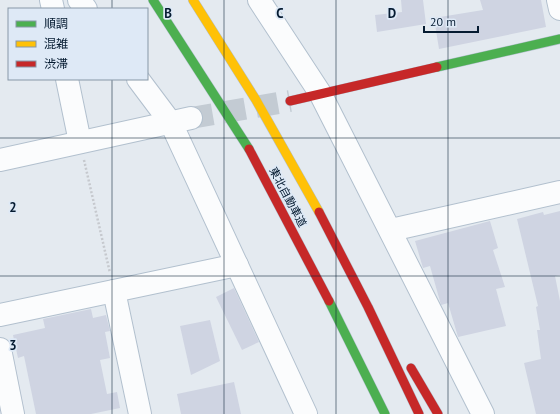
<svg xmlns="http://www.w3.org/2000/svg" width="560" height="414" font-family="'PT Sans','Noto Sans JP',sans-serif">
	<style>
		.building { fill: #cfd4e2 }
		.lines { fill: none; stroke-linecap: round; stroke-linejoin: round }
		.street-tunnel { stroke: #c3cbd3; stroke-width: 22; stroke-dasharray: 22 11; stroke-linecap: butt }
		.street-casing { stroke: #b2c0ce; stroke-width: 24 }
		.fast-casing { stroke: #b2c0ce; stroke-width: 10 }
		.slow-casing { stroke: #b2c0ce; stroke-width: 10 }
		.jam-casing { stroke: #b2c0ce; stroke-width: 10 }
		.path { stroke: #c6c9ce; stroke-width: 2.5; stroke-dasharray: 2 2; stroke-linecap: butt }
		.street { stroke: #fbfcfd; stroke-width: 22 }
		.fast { stroke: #4caf50; stroke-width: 9 }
		.slow { stroke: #ffc107; stroke-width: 9 }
		.jam { stroke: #c62828; stroke-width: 9 }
		.grid { fill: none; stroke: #051b31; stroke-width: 1; stroke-opacity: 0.55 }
		.labels { text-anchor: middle; stroke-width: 3.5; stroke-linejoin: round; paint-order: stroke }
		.street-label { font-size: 11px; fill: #051b31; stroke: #dee9f6 }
		.grid-label { font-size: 13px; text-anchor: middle; font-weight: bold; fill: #051b31; stroke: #dee9f6; stroke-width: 3.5; stroke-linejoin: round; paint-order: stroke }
	</style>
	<rect width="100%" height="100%" fill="#e4eaf0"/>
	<g class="building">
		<polygon points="401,0 423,0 426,24 377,32 375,15 402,12"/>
		<polygon points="480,0 541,0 546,27 439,49 434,18 483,10"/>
		<polygon points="560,211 560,275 555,276 560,301 560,414 536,414 524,363 541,359 537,330 540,330 536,307 538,306 517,219 543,212 544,215"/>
		<polygon points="490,221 498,248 493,250 505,287 496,289 506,326 458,337 448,303 441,305 430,266 423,268 415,241"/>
		<polygon points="234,288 259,342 242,350 216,297"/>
		<polygon points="91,309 93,318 106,315 110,331 105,332 110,358 100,360 107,394 117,392 120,408 91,414 36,414 24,356 18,358 13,335 45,328 43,319"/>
		<polygon points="210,320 220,361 191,375 180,326"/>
		<polygon points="234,382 241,414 181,414 177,394"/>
	</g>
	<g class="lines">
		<polyline class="street-tunnel" points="191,118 290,101"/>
		<g class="street-casing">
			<g id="street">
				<polyline points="51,0 53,9"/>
				<polyline points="79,0 86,9"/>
				<polyline points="259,0 320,93 483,414"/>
				<polyline points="558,0 560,9"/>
				<polyline points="67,79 80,142"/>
				<polyline points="138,79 171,123 306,414"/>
				<polyline points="0,160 191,118"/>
				<polyline points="391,230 560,192"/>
				<polyline points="114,291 140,414"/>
				<polyline points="0,315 237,265"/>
				<polyline points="0,349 13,414"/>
			</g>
		</g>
		<g class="fast-casing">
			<g id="fast">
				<polyline points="153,0 249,149"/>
				<polyline points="437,67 560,39"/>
				<polyline points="329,301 385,414"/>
			</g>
		</g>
		<g class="slow-casing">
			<polyline id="slow" points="193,0 256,100 319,212"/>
		</g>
		<g class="jam-casing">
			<g id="jam">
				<polyline points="290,101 437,67"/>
				<polyline points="249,149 329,301"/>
				<polyline points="319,212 368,307 419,414"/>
				<polyline points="411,368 438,414"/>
			</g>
		</g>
		<polyline class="path" points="84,160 110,273"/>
		<use href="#street" class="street"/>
		<use href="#fast" class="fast"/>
		<use href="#slow" class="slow"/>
		<use href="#jam" class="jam"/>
	</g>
	<path class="grid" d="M112 0V9M224 0V414M336 0V414M448 0V414M112 79V414M0 138H560M0 276H560"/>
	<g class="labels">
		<g class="street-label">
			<text transform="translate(288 197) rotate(62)" y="4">東北自動車道</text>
		</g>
	</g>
	<g class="grid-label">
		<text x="168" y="18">B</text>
		<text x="280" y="18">C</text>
		<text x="392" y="18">D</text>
		<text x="13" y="212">2</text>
		<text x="13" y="350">3</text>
	</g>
	<rect x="8" y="8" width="140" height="72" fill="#dee9f6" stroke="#8797a7"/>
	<rect x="16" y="21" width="20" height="6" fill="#4caf50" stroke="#8797a7"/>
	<text x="44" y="28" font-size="12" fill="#051b31">順調</text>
	<rect x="16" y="41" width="20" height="6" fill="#ffc107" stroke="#8797a7"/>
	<text x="44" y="48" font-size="12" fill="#051b31">混雑</text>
	<rect x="16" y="61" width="20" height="6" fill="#c62828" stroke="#8797a7"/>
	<text x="44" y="68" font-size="12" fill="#051b31">渋滞</text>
	<path d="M424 26v6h54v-6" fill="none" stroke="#051b31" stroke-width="2"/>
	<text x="430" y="26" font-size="12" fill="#051b31" stroke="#dee9f6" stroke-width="3" paint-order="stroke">20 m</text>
</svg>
